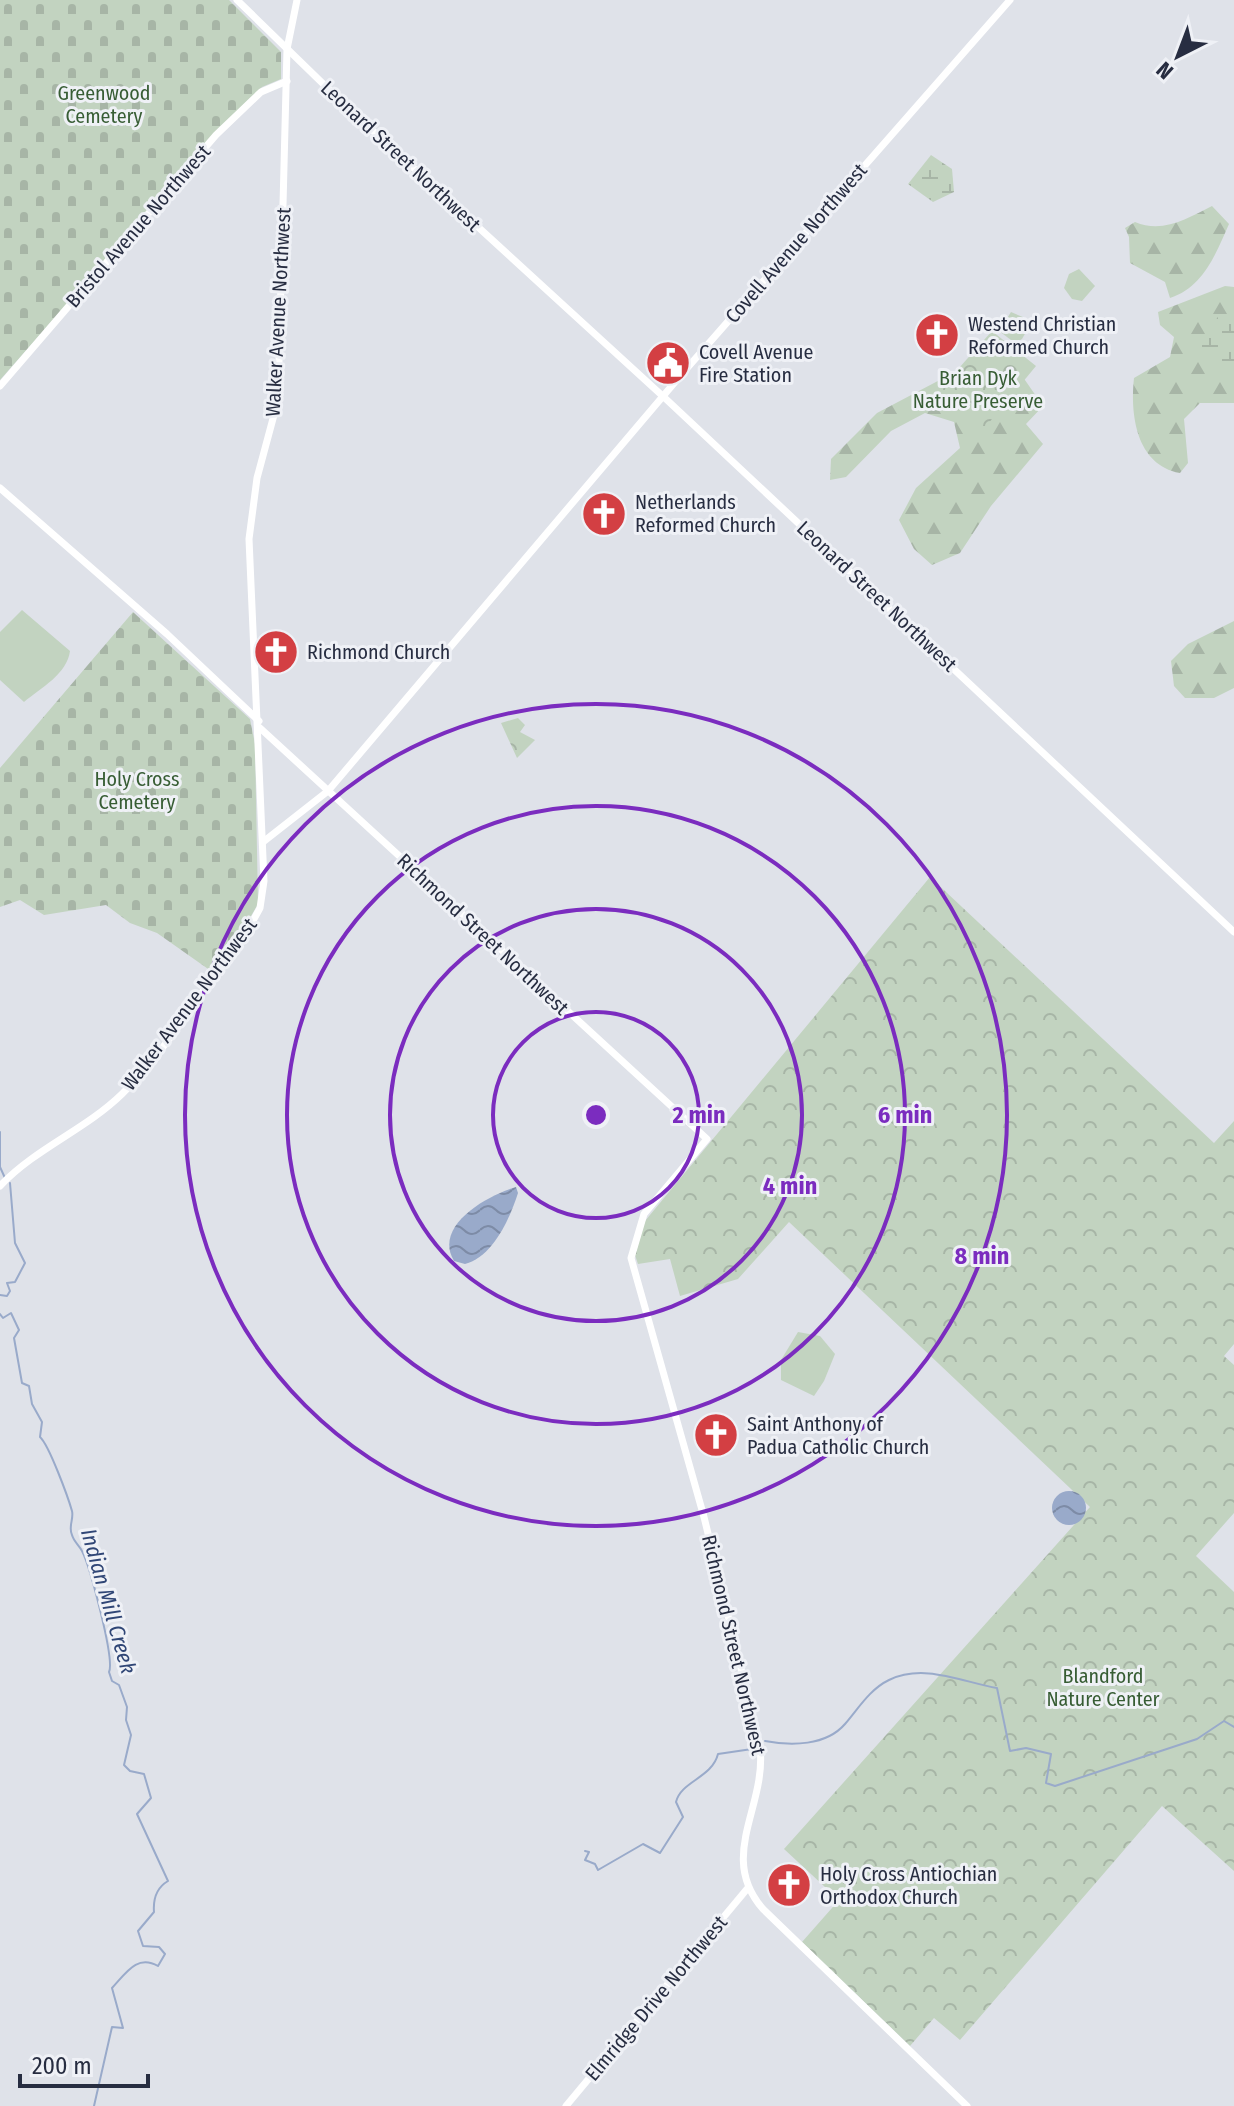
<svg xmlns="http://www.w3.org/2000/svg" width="1234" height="2106" font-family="'Fira Sans Condensed',sans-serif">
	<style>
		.forest { fill: url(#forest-firs) }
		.wetland { fill: url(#wetland-marsh) }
		.cemetery { fill: url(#cemetery-stones) }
		.park { fill: url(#park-crowns) }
		.pitch { fill: #c2d3c0 }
		.water { fill: url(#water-waves) }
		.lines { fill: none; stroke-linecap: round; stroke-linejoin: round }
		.stream { stroke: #99aaca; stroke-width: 2 }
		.secondary { stroke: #fff; stroke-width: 7 }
		.ring { fill: none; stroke: #7b2cbf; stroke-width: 4 }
		.labels { text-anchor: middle; stroke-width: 6; stroke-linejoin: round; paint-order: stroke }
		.park-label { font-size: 20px; fill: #375d34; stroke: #eff1f6 }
		.street-label { font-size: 20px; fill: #272d41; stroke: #eff1f6 }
		.poi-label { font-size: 20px; fill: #272d41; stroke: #eff1f6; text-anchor: start }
		.water-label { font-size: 22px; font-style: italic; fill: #304676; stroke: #eff1f6 }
		.centre { fill: #7b2cbf; stroke: #eff1f6; stroke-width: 4 }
		.ring-label { font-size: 24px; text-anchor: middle; font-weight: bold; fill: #7b2cbf; stroke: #eff1f6; stroke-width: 6; stroke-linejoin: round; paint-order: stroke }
	</style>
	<defs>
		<pattern id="forest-firs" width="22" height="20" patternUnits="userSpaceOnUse" patternTransform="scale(2)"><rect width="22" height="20" fill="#c2d3c0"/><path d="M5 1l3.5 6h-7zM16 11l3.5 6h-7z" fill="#a7b5a6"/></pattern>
		<pattern id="wetland-marsh" width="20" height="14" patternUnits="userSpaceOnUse" patternTransform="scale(2)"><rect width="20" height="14" fill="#c2d3c0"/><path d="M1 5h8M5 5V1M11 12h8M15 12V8" fill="none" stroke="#a7b5a6"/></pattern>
		<pattern id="cemetery-stones" width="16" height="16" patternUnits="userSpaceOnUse" patternTransform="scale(2)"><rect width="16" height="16" fill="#c2d3c0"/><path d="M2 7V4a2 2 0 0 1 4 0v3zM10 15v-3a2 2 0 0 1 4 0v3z" fill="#a7b5a6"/></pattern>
		<pattern id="park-crowns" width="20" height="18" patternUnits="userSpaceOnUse" patternTransform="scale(2)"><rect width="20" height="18" fill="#c2d3c0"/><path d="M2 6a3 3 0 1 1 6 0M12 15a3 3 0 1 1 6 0" fill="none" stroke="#a7b5a6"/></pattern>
		<pattern id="water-waves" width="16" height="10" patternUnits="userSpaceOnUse" patternTransform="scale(2)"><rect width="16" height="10" fill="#99aaca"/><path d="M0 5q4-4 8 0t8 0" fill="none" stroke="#7d8ba6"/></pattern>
	</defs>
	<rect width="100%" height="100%" fill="#dfe2e9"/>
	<g class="forest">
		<path d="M1212 206 1229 224C1216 253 1204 287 1170 298L1165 282 1130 263 1129 237 1125 228 1135 222C1163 234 1188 218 1212 206Z"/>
		<path d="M1225 286 1234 287V403H1200L1184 419 1188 463 1180 473C1136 465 1130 414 1134 378L1170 357 1174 337 1160 325 1158 312Z"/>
		<polygon points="972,363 1018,370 1043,406 1026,424 1043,444 991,506 960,553 932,565 914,549 899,520 916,488 960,448 954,422 925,413 891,431 846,477 830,480 831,459 877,413"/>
		<polygon points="1234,621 1234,688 1214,698 1185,698 1174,686 1171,661 1188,644"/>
	</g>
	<g class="wetland">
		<polygon points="931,155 952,169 954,192 933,202 908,184"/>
		<polygon points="1219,315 1234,317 1234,374 1197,350"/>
	</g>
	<g class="cemetery">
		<polygon points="0,0 229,0 281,52 281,79 262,87 243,105 0,380"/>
		<polygon points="133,612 250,719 255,744 258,904 238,938 211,971 157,933 130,923 106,905 44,915 20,900 0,907 0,768"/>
	</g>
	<g class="park">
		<polygon points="992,331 1036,366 978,436 934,396"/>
		<polygon points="518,718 525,725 520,732 535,740 517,758 501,723"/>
		<polygon points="930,877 1214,1143 1234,1121 1234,1344 1224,1356 1234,1365 1234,1513 1196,1556 1234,1592 1234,1871 1162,1806 960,2040 934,2018 910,2046 802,1942 839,1900 784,1849 1090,1507 789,1222 738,1279 680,1296 670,1259 638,1264 635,1255 645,1221"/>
	</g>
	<g class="pitch">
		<polygon points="1079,269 1095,286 1082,301 1072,299 1064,288 1069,274"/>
		<polygon points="1011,312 1025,318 1030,325 1022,339 1015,343 999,331"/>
		<path d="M22 610 70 651C67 674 41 688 24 702L0 680V632Z"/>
		<polygon points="798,1332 820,1336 835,1354 824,1381 814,1396 781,1380 781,1360"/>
	</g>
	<g class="water">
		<path d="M516 1187 518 1193C510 1218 493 1257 465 1264L454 1261C433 1226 486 1196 516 1187Z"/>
		<circle cx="1069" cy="1508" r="17"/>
	</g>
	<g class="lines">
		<g class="stream">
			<polyline points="0,1132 0,1167 5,1178"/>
			<polyline points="0,1295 7,1296 10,1291 7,1283 15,1282 25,1263 15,1243 10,1183"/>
			<path d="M0 1314 3 1318 11 1313 19 1330 14 1338 22 1383 29 1386 32 1404 42 1422 40 1437C49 1445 68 1497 72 1511 74 1519 68 1527 72 1535 74 1542 79 1545 82 1551 90 1566 115 1660 109 1672L112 1681 119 1685 127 1707 126 1720 131 1735 124 1765 130 1771 144 1774 151 1798 137 1814 168 1881C156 1888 153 1899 154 1912L138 1931 143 1946 159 1947 165 1954 158 1966C137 1954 126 1973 112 1988L123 2028 112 2027 94 2106"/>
			<path d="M765 1741C791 1746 826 1746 845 1724 858 1709 870 1689 889 1680 924 1663 962 1682 997 1688L1010 1751 1026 1748 1051 1754 1046 1783 1055 1786 1197 1739 1224 1721 1234 1727"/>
			<path d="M585 1851 589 1852 585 1860 595 1864 598 1870 643 1844 660 1853 683 1817 676 1802C681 1781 712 1778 718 1754L752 1749"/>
		</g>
		<g class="secondary">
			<polyline points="237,0 348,108 667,400 1234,932"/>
			<polyline points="0,386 216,135 261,92 287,81"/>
			<polyline points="0,488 167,634 259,721"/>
			<path d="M260 728 707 1139 644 1214 631 1258 704 1517 760 1747C767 1807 717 1856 763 1909L967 2106"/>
			<polyline points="263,842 328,791 681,375 1010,0"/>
			<path d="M0 1186C36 1148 85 1130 122 1094 171 1046 206 982 249 928L260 908 264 881 249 539 257 478 278 400 287 49 297 0"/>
			<polyline points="566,2106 747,1889"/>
		</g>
	</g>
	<g class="ring">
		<circle cx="596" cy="1115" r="103"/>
		<circle cx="596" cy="1115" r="206"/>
		<circle cx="596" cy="1115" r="309"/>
		<circle cx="596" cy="1115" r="411"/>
	</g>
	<defs>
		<g id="church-disc" transform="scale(2.3)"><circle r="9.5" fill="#d33f43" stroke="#eff1f6"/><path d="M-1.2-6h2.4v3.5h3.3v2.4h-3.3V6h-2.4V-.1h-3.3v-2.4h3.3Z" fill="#fff"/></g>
		<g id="civic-disc" transform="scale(2.3)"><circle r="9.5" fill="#d33f43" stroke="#eff1f6"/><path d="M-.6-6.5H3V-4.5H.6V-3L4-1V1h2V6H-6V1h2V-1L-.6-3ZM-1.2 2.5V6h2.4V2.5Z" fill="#fff"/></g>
	</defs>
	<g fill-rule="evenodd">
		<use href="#church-disc" x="937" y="335"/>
		<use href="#civic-disc" x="668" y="363"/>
		<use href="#church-disc" x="604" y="514"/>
		<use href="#church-disc" x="276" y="652"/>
		<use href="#church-disc" x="716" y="1435"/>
		<use href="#church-disc" x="789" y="1885"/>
	</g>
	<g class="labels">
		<g class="park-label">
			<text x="104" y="100">Greenwood<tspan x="104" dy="23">Cemetery</tspan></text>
			<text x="978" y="385">Brian Dyk<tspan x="978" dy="23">Nature Preserve</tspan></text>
			<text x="137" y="786">Holy Cross<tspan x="137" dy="23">Cemetery</tspan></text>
			<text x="1103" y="1683">Blandford<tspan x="1103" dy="23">Nature Center</tspan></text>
		</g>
		<g class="street-label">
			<text transform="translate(401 156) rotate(43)" y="7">Leonard Street Northwest</text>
			<text transform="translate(138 226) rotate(-49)" y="7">Bristol Avenue Northwest</text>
			<text transform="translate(796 243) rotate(-49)" y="7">Covell Avenue Northwest</text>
			<text transform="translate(278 312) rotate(-87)" y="7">Walker Avenue Northwest</text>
			<text transform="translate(877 596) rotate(43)" y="7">Leonard Street Northwest</text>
			<text transform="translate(483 934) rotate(43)" y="7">Richmond Street Northwest</text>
			<text transform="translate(189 1004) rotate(-53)" y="7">Walker Avenue Northwest</text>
			<text transform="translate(734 1645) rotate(77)" y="7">Richmond Street Northwest</text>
			<text transform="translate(656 1998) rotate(-50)" y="7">Elmridge Drive Northwest</text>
		</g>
		<g class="poi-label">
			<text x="968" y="331">Westend Christian<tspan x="968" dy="23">Reformed Church</tspan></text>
			<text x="699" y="359">Covell Avenue<tspan x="699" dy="23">Fire Station</tspan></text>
			<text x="635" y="509">Netherlands<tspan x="635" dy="23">Reformed Church</tspan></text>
			<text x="307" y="659">Richmond Church</text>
			<text x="747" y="1431">Saint Anthony of<tspan x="747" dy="23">Padua Catholic Church</tspan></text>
			<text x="820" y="1881">Holy Cross Antiochian<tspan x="820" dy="23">Orthodox Church</tspan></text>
		</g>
		<g class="water-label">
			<text transform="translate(109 1601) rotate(74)" y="8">Indian Mill Creek</text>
		</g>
	</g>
	<circle cx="596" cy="1115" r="12" class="centre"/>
	<g class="ring-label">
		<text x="699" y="1123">2 min</text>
		<text x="905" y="1123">6 min</text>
		<text x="790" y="1194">4 min</text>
		<text x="982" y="1264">8 min</text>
	</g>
	<g transform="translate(1178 56) rotate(222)" stroke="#eff1f6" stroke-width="6" paint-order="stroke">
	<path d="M0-6L14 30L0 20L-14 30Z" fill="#272d41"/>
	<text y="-12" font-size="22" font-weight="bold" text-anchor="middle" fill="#272d41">N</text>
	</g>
	<path d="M20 2074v12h128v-12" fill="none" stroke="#272d41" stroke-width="4"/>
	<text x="32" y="2074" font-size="24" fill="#272d41" stroke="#eff1f6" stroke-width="6" paint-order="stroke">200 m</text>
</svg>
